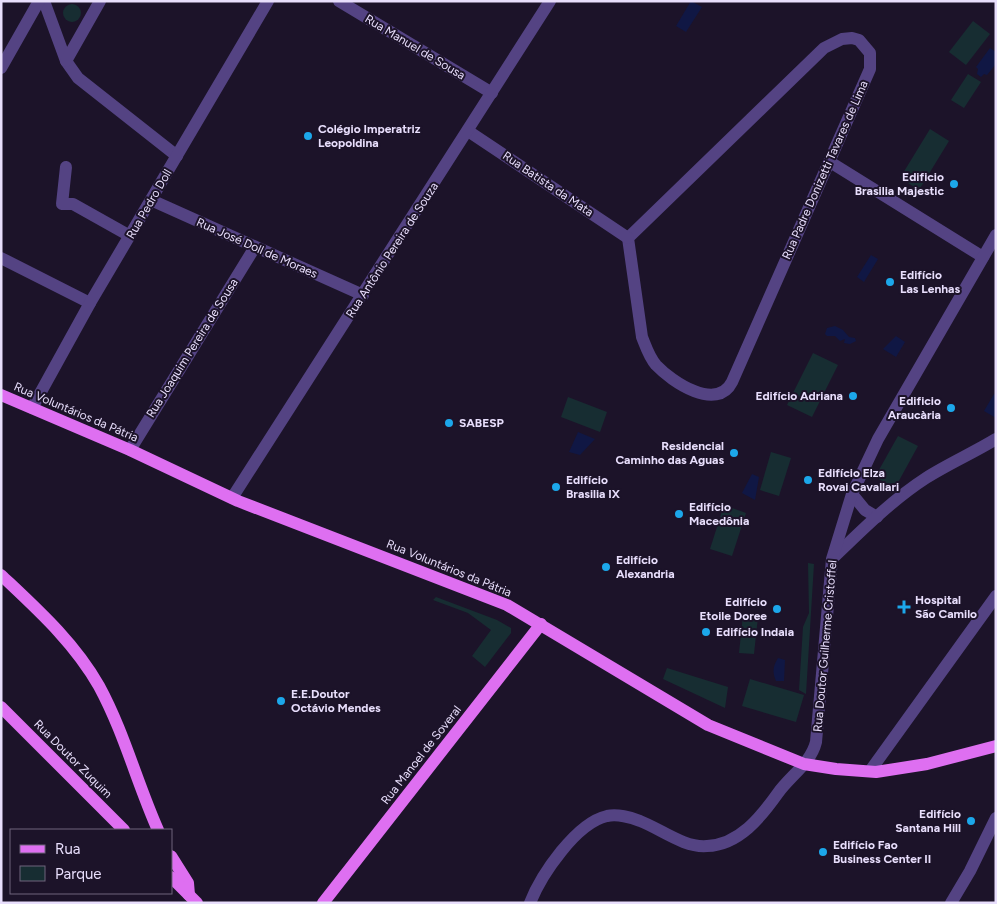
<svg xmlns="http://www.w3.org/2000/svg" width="997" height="904" font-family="Figtree,sans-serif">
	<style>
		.green { fill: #172d32 }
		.water { fill: #101744 }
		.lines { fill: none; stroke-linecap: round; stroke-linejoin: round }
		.minor { stroke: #544383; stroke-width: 12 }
		.major { stroke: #de6ff1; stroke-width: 12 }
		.poi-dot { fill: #1ca7ea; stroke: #1c1329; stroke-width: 2 }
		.labels { text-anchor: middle; stroke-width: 4; stroke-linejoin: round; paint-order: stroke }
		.street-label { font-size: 12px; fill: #e8defc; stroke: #1c1329 }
		.poi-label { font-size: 12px; font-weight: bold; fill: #e8defc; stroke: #1c1329; text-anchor: start }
	</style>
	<rect width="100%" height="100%" fill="#1c1329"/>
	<g class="green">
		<circle cx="72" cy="13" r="9"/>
		<polygon points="973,21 990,34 966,65 949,52"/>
		<polygon points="968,74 981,82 964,108 951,100"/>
		<polygon points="930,129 949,141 919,190 900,178"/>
		<polygon points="813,353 838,365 812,417 787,405"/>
		<polygon points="568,397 607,412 600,432 561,417"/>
		<polygon points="898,436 918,446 895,488 875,477"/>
		<polygon points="771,452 791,458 779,496 760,490"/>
		<polygon points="724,505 746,513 732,556 710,549"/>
		<polygon points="808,563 814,564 806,694 799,690 803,627 809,613"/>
		<polygon points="436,597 497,620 511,628 511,633 485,667 472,656 491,630 468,613 433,600"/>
		<polygon points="743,615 758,617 754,654 739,653"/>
		<polygon points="667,668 728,687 725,708 663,679"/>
		<polygon points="750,679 804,695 796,722 742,706"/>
	</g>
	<g class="water">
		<polygon points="691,1 702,7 686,32 676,26"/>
		<polygon points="990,48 996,52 996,64 987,75 984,74 981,77 977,74 978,69 976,67"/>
		<polygon points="871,255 878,259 864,282 857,277"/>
		<polygon points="835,326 843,330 849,337 855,338 856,341 850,344 844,343 845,339 840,341 835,336 827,336 825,334 827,328"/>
		<polygon points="896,336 905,342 896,357 883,349"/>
		<polygon points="994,394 996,395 996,418 984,411"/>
		<polygon points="578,432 595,439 580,455 569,452"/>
		<polygon points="752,474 759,477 755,500 742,493"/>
		<path d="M778 658 785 660 784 681H776C772 672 773 666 778 658Z"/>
	</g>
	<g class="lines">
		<g class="minor">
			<polyline points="44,1 66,61 78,78 177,156"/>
			<polyline points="339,1 492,93"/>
			<path d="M852 38 859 40 870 53V69L732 382C717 412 672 382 656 365 649 357 646 347 642 337L628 238 824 48 842 39Z"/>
			<polyline points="66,61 100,1"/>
			<polyline points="1,68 39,1"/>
			<polyline points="468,131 628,238"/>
			<polyline points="830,162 983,257"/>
			<polyline points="66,167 62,204 73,204 130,236"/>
			<polyline points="151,200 363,295"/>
			<polyline points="1,258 90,303"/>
			<polyline points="32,408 90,303 268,1"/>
			<polyline points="130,450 255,247"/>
			<polyline points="852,494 865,510 877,517"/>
			<polyline points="232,498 550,1"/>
			<path d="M833 558C862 530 892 500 926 478 948 464 973 453 996 439"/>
			<polyline points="870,771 996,596"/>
			<path d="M530 903C541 875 576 823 607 816 617 814 631 817 640 821 661 829 684 848 707 846 739 845 761 817 778 793 790 776 811 763 816 742L832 559 852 494 878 439 996 235"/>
			<polyline points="951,903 970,871 996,818"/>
		</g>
		<g class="major">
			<polyline points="1,395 130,450 238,501 507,605 708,725 804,764 836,769 876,772 927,764 996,746"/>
			<path d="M1 575C37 609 74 642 99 686 124 732 137 783 158 830"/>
			<polyline points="1,707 124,830"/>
			<polyline points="171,856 188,883 189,895"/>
			<polyline points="171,877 197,903"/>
			<polyline points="323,903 541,624"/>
		</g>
	</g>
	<g class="poi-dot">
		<circle cx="308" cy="136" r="5"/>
		<circle cx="954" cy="184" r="5"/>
		<circle cx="890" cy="282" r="5"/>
		<circle cx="853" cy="396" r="5"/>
		<circle cx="951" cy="408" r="5"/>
		<circle cx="449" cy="423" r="5"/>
		<circle cx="734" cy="453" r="5"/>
		<circle cx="808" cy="480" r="5"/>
		<circle cx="556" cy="487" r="5"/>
		<circle cx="679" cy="514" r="5"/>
		<circle cx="606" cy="567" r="5"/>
		<path d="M901.5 599.5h5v5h5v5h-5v5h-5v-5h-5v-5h5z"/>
		<circle cx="777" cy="609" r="5"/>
		<circle cx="706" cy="632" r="5"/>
		<circle cx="281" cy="701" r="5"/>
		<circle cx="971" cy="821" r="5"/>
		<circle cx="823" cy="852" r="5"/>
	</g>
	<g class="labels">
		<g class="street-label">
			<text transform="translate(415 47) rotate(31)" y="4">Rua Manuel de Sousa</text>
			<text transform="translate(825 170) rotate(-66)" y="4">Rua Padre Donizetti Tavares de Lima</text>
			<text transform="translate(548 184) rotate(34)" y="4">Rua Batista da Mata</text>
			<text transform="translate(149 204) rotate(-60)" y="4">Rua Pedro Doll</text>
			<text transform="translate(257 248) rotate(24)" y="4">Rua José Doll de Moraes</text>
			<text transform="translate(392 250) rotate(-57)" y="4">Rua Antônio Pereira de Souza</text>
			<text transform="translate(192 348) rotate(-58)" y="4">Rua Joaquim Pereira de Sousa</text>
			<text transform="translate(76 412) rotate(23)" y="4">Rua Voluntários da Pátria</text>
			<text transform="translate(449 568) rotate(22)" y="4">Rua Voluntários da Pátria</text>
			<text transform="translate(825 646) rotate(-85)" y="4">Rua Doutor Guilherme Cristoffel</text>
			<text transform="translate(421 755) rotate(-52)" y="4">Rua Manoel de Soveral</text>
			<text transform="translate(73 759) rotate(45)" y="4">Rua Doutor Zuquim</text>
		</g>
		<g class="poi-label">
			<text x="318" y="133">Colégio Imperatriz<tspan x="318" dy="14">Leopoldina</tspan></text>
			<text x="944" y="181" text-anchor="end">Edificio<tspan x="944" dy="14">Brasilia Majestic</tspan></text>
			<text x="900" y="279">Edifício<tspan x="900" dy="14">Las Lenhas</tspan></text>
			<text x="843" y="400" text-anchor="end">Edifício Adriana</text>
			<text x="941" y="405" text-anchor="end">Edificio<tspan x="941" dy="14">Araucària</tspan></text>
			<text x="459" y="427">SABESP</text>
			<text x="724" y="450" text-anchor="end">Residencial<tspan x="724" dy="14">Caminho das Aguas</tspan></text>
			<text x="818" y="477">Edifício Elza<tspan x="818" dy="14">Rovai Cavallari</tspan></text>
			<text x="566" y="484">Edifício<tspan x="566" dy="14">Brasilia IX</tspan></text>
			<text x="689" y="511">Edifício<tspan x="689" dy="14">Macedônia</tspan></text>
			<text x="616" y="564">Edifício<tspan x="616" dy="14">Alexandria</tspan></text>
			<text x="915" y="604">Hospital<tspan x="915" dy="14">São Camilo</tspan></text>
			<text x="767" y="606" text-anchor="end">Edifício<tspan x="767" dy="14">Etoile Doree</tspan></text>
			<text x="716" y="636">Edifício Indaia</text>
			<text x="291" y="698">E.E.Doutor<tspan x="291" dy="14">Octávio Mendes</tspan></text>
			<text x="961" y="818" text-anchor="end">Edifício<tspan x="961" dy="14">Santana Hill</tspan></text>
			<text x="833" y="849">Edifício Fao<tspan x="833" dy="14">Business Center II</tspan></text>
		</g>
	</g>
	<rect width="997" height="904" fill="none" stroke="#e8defc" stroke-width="5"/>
	<rect x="10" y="829" width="162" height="65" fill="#1c1329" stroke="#6e647d"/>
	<rect x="20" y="845" width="25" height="8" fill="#de6ff1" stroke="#6e647d"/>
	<text x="55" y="854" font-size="15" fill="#e8defc">Rua</text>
	<rect x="20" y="866" width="25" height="15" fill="#172d32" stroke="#6e647d"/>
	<text x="55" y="879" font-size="15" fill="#e8defc">Parque</text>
</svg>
